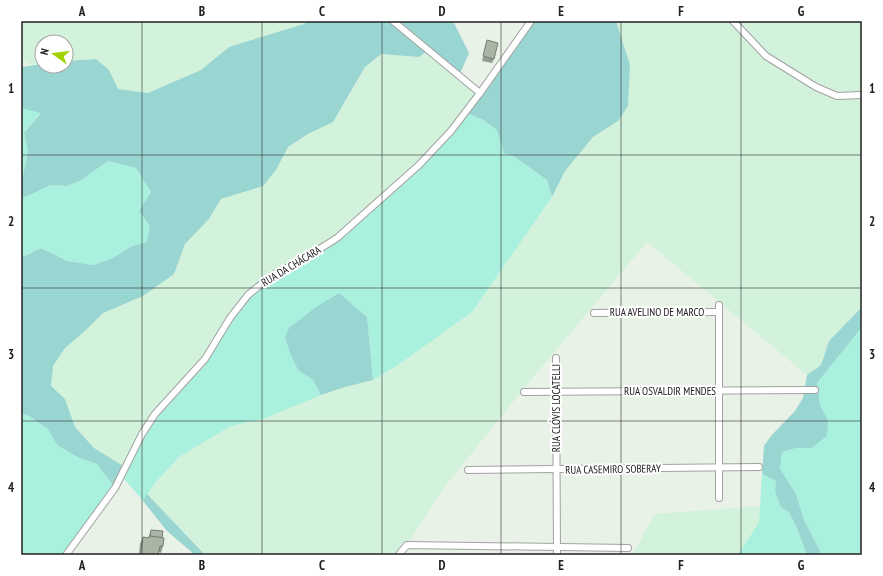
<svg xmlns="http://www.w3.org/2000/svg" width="883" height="576" font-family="'PT Sans Narrow',sans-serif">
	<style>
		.farmland { fill: #d2f2db }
		.grass { fill: #aaf0de }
		.forest { fill: #99d5d1 }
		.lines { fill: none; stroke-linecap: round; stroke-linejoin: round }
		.street-casing { stroke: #a2a2a2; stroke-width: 8 }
		.street { stroke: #fff; stroke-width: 6 }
		.wall { fill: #939c8f }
		.building { fill: #abb5a6; stroke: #787f74 }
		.grid { fill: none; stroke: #212121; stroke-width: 1; stroke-opacity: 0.55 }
		.labels { text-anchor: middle; stroke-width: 4; stroke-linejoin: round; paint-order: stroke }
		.street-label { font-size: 11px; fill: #212121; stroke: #fff }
		.neatline { fill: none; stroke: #212121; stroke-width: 1.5 }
		.grid-label { font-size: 13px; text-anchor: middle; font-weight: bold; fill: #212121 }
	</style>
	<rect width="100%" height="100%" fill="#e9f2e7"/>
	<g class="farmland">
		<polygon points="21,21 307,21 304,24 265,37 229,47 201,70 148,93 118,89 109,70 96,59 66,61 66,42 42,42 42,64 31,65 21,60"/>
		<polygon points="616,21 862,21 862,307 829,341 821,365 807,375 647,242 530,381 446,485 407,545 399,555 205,555 147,494 155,483 179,457 231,426 263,419 321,395 345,387 373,380 472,312 552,197 565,171 593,137 618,121 630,65"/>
		<polygon points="428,50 480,93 419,165 205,359 125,467 94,448 75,427 65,399 51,386 53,366 65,348 86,330 103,313 143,296 174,274 185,244 209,219 221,199 263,186 276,170 288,147 308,134 345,103 365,67 381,54 419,57"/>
		<polygon points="760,506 759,522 738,555 633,555 654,514"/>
	</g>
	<g class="grass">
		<polygon points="21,108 41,112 24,133 28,151 21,186"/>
		<polygon points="465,112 483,120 497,130 504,153 515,157 547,180 552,197 472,312 398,365 373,380 367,317 339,293 285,338 290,353 298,370 313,380 321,395 263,419 231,426 179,457 155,483 143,501 121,475 142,434 205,359 230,318 256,288 337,238 419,165"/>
		<polygon points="108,161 136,168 151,192 139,211 151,227 147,242 132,246 111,259 93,265 67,261 41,248 25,256 21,256 21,187 23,198 51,185 66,186 80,181"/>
		<polygon points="862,327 862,555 822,555 804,520 796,494 780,469 782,452 796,448 811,448 828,420 820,405 817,383"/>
		<polygon points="21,413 29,416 48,429 57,445 79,458 97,464 115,488 66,555 21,555"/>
		<polygon points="762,474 776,481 775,492 781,507 789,512 797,528 807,555 738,555 759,522"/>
	</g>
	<g class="forest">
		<polygon points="307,21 453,21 469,53 459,76 428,50 419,57 381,54 365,67 333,122 308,134 288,147 276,170 263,186 221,199 209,219 185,244 174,274 143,296 103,313 86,330 65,348 53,366 51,386 65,399 75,427 94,448 125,467 115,488 97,464 79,458 57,445 48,429 29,416 21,413 21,256 25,256 41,248 67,261 93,265 111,259 132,246 147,242 150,226 139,211 151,192 136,168 108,161 80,181 66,186 51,185 23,198 21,186 28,151 24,133 41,113 21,108 21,67 42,64 42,66 66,66 66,61 96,59 109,70 118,89 148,93 201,70 229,47 304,24"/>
		<polygon points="531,21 616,21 630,65 628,106 618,121 593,137 565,171 552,197 547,180 515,157 504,153 497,130 483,120 465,112"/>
		<polygon points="339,293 367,317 373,380 345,387 321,395 313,380 298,370 290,353 285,338 289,328 315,308"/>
		<polygon points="862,307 862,327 817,383 820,405 828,420 827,436 811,448 796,448 782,452 780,469 796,494 804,520 822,555 807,555 797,528 789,512 781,507 775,492 776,481 762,474 764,446 771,436 795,411 803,398 807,375 821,365 829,341"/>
		<polygon points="147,494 205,555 195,555 167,531 143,501"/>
	</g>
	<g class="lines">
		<g class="street-casing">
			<g id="street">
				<polyline points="393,21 480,93"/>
				<polyline points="733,21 766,56 816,87 837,96 862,95"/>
				<polyline points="719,305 719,498"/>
				<polyline points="594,313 719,312"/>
				<polyline points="556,358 557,555"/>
				<polyline points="524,392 815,390"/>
				<polyline points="468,470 759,467"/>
				<polyline points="66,555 115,488 142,434 155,414 205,359 230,318 248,295 271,276 302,260 337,238 419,165 451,131 480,93 531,21"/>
				<polyline points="399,555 401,552 407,545 628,548"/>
			</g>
		</g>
		<use href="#street" class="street"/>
	</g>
	<g class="wall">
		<polygon points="487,40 494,59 492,63 482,61"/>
		<polygon points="151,530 162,538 163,546 161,553 159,552 158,555 139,555 140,544 143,537 148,538"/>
	</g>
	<g class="building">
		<polygon points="487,40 498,43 494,59 483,56"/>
		<polygon points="151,530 163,531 162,538 150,536"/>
		<polygon points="150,536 164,538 163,546 160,546 158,555 140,555 143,537 149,538"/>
	</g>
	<path class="grid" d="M142 21V555M262 21V555M382 21V555M501 21V555M621 21V555M741 21V555M21 155H862M21 288H862M21 421H862"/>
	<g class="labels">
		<g class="street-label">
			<text transform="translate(291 266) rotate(-31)" y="4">RUA DA CHÁCARA</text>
			<text x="657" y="316">RUA AVELINO DE MARCO</text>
			<text x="670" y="395">RUA OSVALDIR MENDES</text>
			<text transform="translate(556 408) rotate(-90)" y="4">RUA CLÓVIS LOCATELLI</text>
			<text transform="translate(613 469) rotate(-1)" y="4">RUA CASEMIRO SOBERAY</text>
		</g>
	</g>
	<rect width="883" height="576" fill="none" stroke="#ffffff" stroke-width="44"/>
	<g transform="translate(54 54) rotate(284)"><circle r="19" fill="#ffffff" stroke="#a6a6a6"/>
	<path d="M0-3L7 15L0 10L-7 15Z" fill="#a2d300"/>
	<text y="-6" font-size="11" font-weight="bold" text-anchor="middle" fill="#212121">N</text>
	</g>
	<rect x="22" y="22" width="839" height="532" class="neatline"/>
	<g class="grid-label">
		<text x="82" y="16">A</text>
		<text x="202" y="16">B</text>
		<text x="322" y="16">C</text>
		<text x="442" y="16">D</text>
		<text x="561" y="16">E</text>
		<text x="681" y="16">F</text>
		<text x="801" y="16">G</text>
		<text x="11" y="93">1</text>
		<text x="872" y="93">1</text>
		<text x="11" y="226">2</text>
		<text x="872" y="226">2</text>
		<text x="11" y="359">3</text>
		<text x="872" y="359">3</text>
		<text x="11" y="492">4</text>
		<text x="872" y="492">4</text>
		<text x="82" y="570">A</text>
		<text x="202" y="570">B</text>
		<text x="322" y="570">C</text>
		<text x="442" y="570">D</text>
		<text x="561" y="570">E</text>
		<text x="681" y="570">F</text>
		<text x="801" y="570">G</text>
	</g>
</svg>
